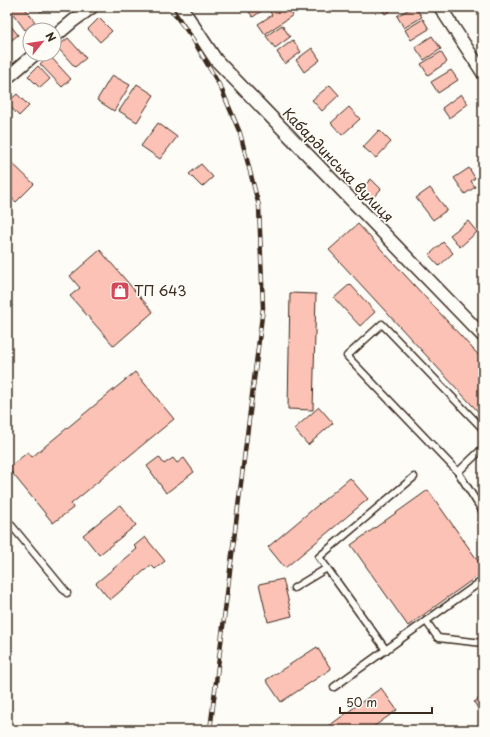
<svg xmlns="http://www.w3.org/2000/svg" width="490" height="737" font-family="'Playpen Sans',sans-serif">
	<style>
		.building { fill: #fcc2b5; stroke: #3b2a1e }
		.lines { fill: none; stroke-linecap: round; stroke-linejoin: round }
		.lane-casing { stroke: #3b2a1e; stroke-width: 9 }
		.street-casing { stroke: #3b2a1e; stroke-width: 15 }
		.lane { stroke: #fdfcf7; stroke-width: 6 }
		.street { stroke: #fdfcf7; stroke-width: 12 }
		.rail-casing { stroke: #3b2a1e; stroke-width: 4.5 }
		.rail { stroke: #fdfcf7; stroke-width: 3; stroke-dasharray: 9; stroke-linecap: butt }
		.labels { text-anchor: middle; stroke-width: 3.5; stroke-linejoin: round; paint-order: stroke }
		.street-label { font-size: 14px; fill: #3b2a1e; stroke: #fdfcf7 }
		.poi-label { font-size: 14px; fill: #3b2a1e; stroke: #fdfcf7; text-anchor: start }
	</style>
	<rect width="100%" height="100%" fill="#fdfcf7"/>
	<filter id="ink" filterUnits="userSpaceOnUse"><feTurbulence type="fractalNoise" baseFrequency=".025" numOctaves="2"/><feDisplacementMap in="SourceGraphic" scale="8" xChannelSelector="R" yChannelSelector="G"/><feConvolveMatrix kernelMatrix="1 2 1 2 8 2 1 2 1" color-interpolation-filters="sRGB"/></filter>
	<g filter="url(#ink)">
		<g class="building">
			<polygon points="16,7 24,7 35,22 25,30 11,11"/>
			<polygon points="37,7 47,7 41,12"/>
			<polygon points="245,7 267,7 253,17"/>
			<polygon points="274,7 287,7 293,15 265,34 258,24 272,15 269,10"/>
			<polygon points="380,7 396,7 385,14"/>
			<polygon points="413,7 415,7 422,17 404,28 397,16"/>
			<polygon points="99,18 112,31 100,42 88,29"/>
			<polygon points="423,19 429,29 411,40 405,30"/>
			<polygon points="7,21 18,35 8,43 7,42"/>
			<polygon points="282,25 290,37 275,48 266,36"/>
			<polygon points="432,36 441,49 424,60 415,47"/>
			<polygon points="68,38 86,58 75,67 57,47"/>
			<polygon points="293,40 301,52 285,64 277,52"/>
			<polygon points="312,48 320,60 304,72 296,60"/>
			<polygon points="441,52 447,62 428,75 421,64"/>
			<polygon points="49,55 71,79 62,87 40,64"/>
			<polygon points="38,66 50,79 40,88 28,76"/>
			<polygon points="451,70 458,80 438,93 431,82"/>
			<polygon points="112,75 130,85 114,111 97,100"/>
			<polygon points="137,84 154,95 137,122 119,111"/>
			<polygon points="330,85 339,95 322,111 312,100"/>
			<polygon points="17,94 29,106 19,116 7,103"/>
			<polygon points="461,94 468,104 449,118 442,108"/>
			<polygon points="349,107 360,119 342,135 331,123"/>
			<polygon points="158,123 177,137 160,159 141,146"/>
			<polygon points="379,130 391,142 376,158 363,147"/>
			<polygon points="11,162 34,184 16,202 7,194 7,167"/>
			<polygon points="201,164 213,177 202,187 189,174"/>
			<polygon points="469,168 475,178 471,181 475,187 465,194 454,178"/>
			<polygon points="371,179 381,189 370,201 359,191"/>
			<polygon points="430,188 447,210 433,220 416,198"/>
			<polygon points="468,221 477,232 460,247 450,235"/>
			<polygon points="358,224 483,360 483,417 329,250"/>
			<polygon points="443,242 453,253 439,266 429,255"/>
			<polygon points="100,250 153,312 114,346 70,296 80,288 70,276"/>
			<polygon points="350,284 375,312 360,326 334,298"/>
			<polygon points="290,293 316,294 313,410 288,409"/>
			<polygon points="135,372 174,419 71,504 73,508 53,523 8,468 28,452 32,457"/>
			<polygon points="319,407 333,423 308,445 294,429"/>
			<polygon points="159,457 164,464 173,458 177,463 184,458 194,472 166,493 147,466"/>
			<polygon points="350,478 368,499 285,568 268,547"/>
			<polygon points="428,490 483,568 483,572 408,626 351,545"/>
			<polygon points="120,505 136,525 99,555 83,535"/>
			<polygon points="145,537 165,561 155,569 151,565 110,600 96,583 137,549 134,546"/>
			<polygon points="283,579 292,616 268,622 259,584"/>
			<polygon points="317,647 331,669 281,702 266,680"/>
			<polygon points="381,688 397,710 369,730 327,730 326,728"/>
			<polygon points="483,696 483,717 474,702"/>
		</g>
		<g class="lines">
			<g class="lane-casing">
				<g id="lane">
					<polyline points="483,429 382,324 347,356 458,472 483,512"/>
					<polyline points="458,472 483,448"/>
					<polyline points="7,520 67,593"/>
					<polyline points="294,588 327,568"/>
					<polyline points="426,621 438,638 483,643"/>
					<polyline points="386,650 319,557 414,477"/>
					<polyline points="334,687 483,580"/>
				</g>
			</g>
			<g class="street-casing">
				<g id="street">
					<polyline points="181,7 216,60 483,336"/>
					<polyline points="440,7 483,73"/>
					<polyline points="54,37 73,21 92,7"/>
					<polyline points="7,78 35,54"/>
				</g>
			</g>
			<use href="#lane" class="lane"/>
			<use href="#street" class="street"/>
			<g class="rail-casing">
				<polyline id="rail" points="169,7 191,36 221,88 240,133 259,206 263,308 210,730"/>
			</g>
			<use href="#rail" class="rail"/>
		</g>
	</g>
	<defs>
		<g id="shop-square" transform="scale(1)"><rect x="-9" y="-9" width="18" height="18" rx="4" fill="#d1495b" stroke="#fdfcf7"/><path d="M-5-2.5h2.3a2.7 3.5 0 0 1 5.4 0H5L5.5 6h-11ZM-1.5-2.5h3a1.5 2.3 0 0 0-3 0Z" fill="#fff"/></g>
	</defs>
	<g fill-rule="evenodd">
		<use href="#shop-square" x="120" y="291"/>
	</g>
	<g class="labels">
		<g class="street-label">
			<text transform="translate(338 165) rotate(46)" y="5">Кабардинська вулиця</text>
		</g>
		<g class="poi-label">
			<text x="134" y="296">ТП 643</text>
		</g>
	</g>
	<rect width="490" height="737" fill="none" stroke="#fdfcf7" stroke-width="24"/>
	<rect x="12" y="12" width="466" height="713" fill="none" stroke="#3b2a1e" stroke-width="1.5" filter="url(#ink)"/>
	<g transform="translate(42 42) rotate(60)"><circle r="19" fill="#fdfcf7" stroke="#afa8a0"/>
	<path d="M0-3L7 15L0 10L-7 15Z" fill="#d1495b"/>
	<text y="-6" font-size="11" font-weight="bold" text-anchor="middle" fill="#3b2a1e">N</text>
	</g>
	<path d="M340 707v6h92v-6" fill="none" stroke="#3b2a1e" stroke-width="2"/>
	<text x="346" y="707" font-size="12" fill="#3b2a1e" stroke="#fdfcf7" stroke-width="3" paint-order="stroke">50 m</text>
</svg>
